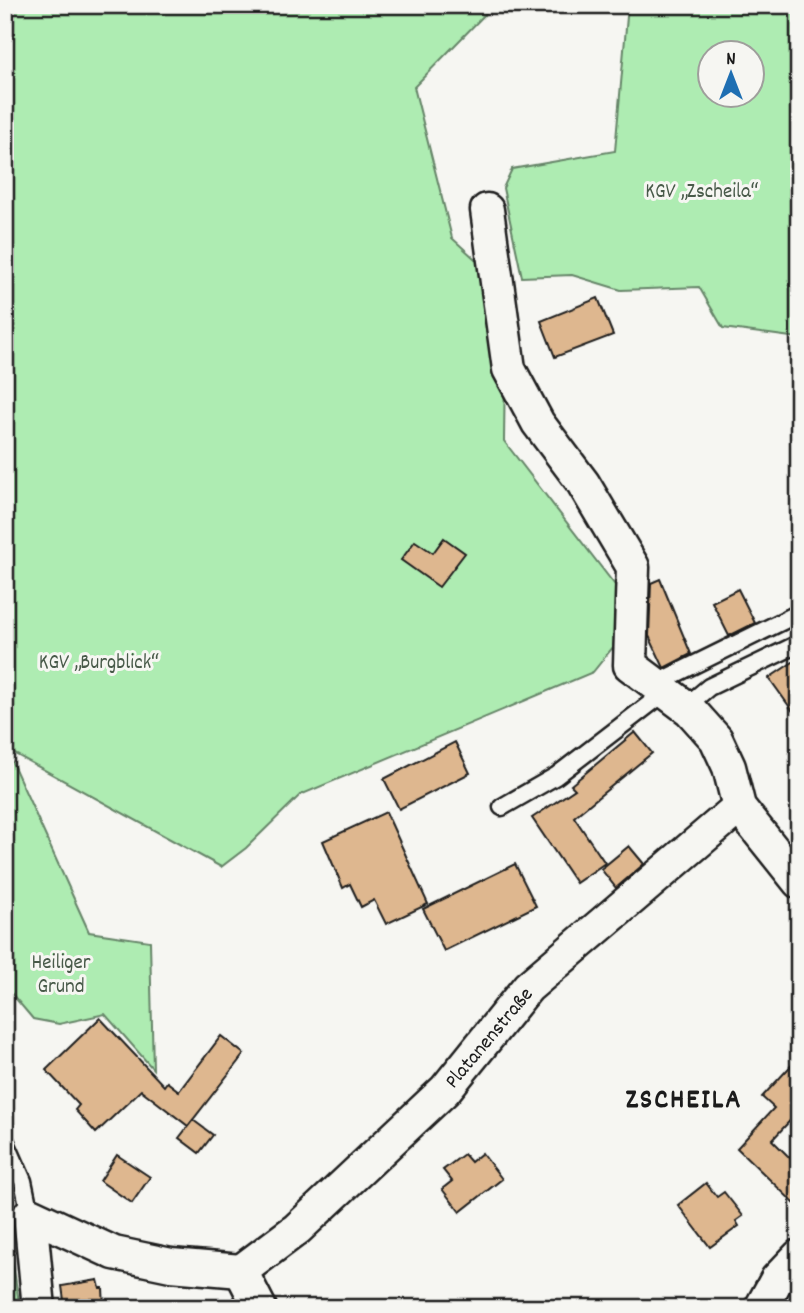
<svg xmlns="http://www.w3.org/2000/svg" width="804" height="1313" font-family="Dekko,sans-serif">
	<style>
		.green { fill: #aeecb2; stroke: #658467; stroke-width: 2; fill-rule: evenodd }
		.building { fill: #deb78f; stroke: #1c1c1c; stroke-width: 2 }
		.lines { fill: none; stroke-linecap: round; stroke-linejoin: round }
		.lane-casing { stroke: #1c1c1c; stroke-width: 21 }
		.street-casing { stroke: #1c1c1c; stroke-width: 37 }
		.lane { stroke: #f6f6f2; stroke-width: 16 }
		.street { stroke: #f6f6f2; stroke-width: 32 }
		.labels { text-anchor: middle; stroke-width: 6; stroke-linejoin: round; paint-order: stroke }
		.park-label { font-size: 21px; fill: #485a49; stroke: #f6f6f2 }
		.street-label { font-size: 21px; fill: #1c1c1c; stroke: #f6f6f2 }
		.district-label { font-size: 28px; font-weight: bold; letter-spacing: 2px; fill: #1c1c1c; stroke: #f6f6f2 }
	</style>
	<rect width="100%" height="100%" fill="#f6f6f2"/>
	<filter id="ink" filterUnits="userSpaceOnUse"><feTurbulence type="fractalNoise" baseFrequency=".0143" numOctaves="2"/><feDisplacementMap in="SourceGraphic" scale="14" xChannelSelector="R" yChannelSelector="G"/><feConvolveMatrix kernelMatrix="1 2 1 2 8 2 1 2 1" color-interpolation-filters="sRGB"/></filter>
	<g filter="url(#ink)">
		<g class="green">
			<polygon points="5,5 494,5 414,87 452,238 506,287 504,441 621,593 613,647 593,672 300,795 246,848 221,867 6,749 89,932 150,941 153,1069 105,1014 59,1024 33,1019 5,986"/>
			<path d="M628 5H799V338L723 328 699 287 621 290 572 275 522 277 503 188 512 169 615 151ZM710 52H752V94H710Z"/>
			<polygon points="5,1216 20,1308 5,1308"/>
		</g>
		<g class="building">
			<polygon points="598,298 613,335 555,357 541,321"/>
			<polygon points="444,538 465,553 439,587 401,560 415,541 433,553"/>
			<polygon points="660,579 691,654 664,668 649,636 651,583"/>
			<polygon points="738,589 755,623 729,636 712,602"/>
			<polygon points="799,658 799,720 769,678"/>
			<polygon points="635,732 652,753 574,817 605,863 576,883 532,818 575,789 571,785"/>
			<polygon points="455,742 470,773 399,809 384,779"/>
			<polygon points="386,812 428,904 386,924 374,900 361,907 350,884 343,888 323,841"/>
			<polygon points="629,846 644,864 616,888 601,869"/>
			<polygon points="515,864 536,906 444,951 423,909"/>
			<polygon points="100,1018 164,1086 167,1082 179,1091 221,1036 244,1054 188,1126 141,1090 96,1133 75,1110 79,1105 46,1070"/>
			<polygon points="799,1057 799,1111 772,1140 799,1167 799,1208 737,1148 774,1108 762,1097"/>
			<polygon points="193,1120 213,1135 199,1153 179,1138"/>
			<polygon points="482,1153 502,1179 460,1212 442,1189 452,1181 443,1170 464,1154 471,1162"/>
			<polygon points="117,1155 150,1177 132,1203 100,1181"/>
			<polygon points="706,1183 717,1197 724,1192 743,1216 736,1221 739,1226 710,1247 678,1205"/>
			<polygon points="98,1280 100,1288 103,1288 104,1308 65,1308 62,1286"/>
		</g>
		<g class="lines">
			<g class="lane-casing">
				<g id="lane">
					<polyline points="655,684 799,613"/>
					<polyline points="685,707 709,687 796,645"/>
					<polyline points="502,807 556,776 664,693"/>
					<polyline points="5,1140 23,1181 30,1214"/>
				</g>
			</g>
			<g class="street-casing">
				<g id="street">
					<polyline points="487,210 509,369 538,423 583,483 633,567 630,665 690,710 716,739 729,767 739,807 799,882"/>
					<polyline points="241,1271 297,1229 445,1090 528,987 739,807"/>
					<polyline points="241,1271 260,1308"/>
					<polyline points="39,1308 30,1214 114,1253 171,1265 241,1271"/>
					<polyline points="761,1308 777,1279 799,1256"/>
				</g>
			</g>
			<use href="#lane" class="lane"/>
			<use href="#street" class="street"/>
		</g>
	</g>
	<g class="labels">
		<g class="park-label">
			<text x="702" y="197">KGV „Zscheila“</text>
			<text x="99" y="668">KGV „Burgblick“</text>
			<text x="61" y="968">Heiliger<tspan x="61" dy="24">Grund</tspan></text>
		</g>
		<g class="street-label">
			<text transform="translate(488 1037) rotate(-50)" y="7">Platanenstraße</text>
		</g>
		<g class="district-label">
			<text x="684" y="1107">ZSCHEILA</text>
		</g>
	</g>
	<rect width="804" height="1313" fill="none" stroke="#f6f6f2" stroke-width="28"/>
	<rect x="14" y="14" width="776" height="1285" fill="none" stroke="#1c1c1c" stroke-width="2.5" filter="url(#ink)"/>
	<g transform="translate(731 74)"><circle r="33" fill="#f6f6f2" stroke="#9f9f9c" stroke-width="2"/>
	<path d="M0-5L12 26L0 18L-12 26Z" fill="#1f6fb2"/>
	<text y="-10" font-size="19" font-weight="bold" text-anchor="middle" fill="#1c1c1c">N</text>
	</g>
</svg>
